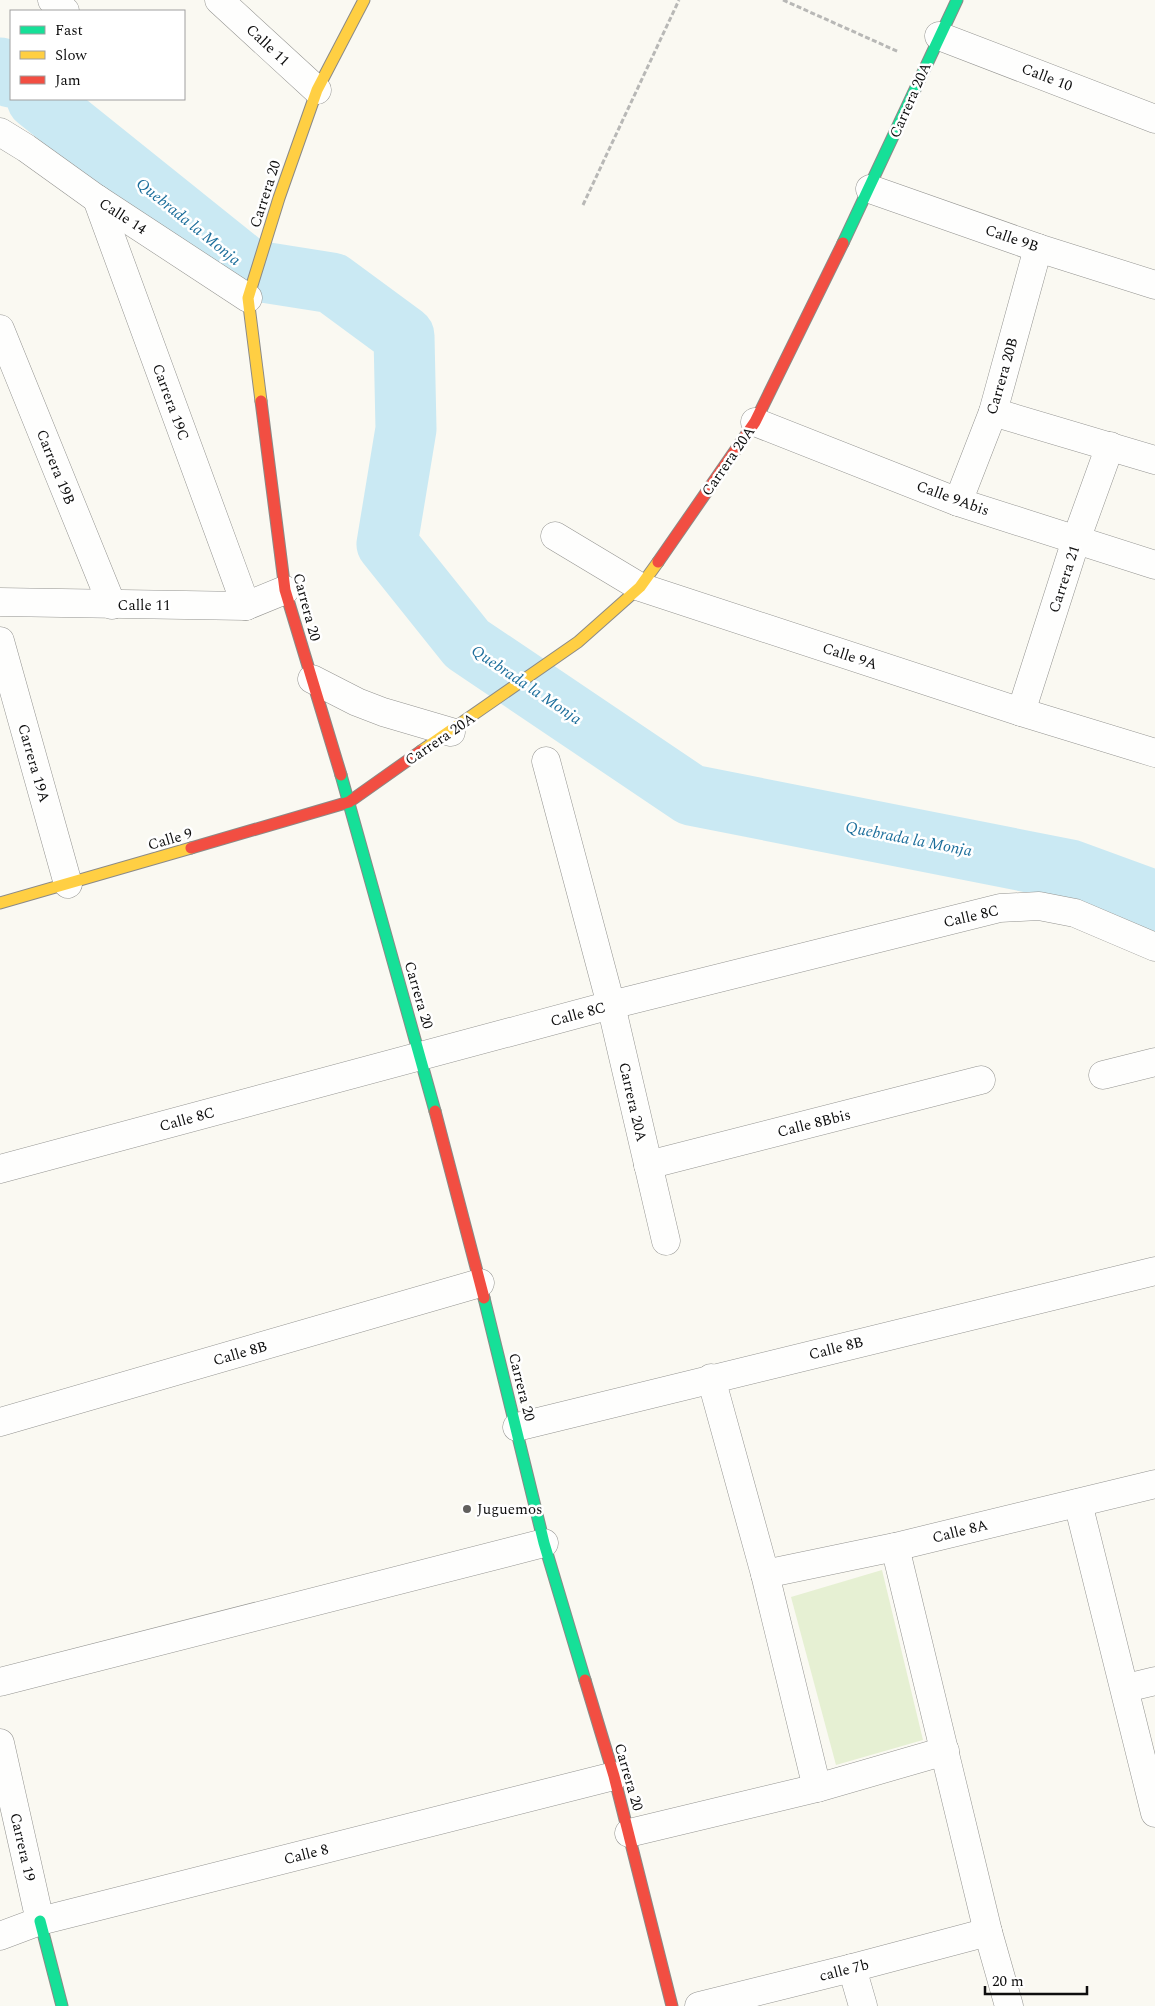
<svg xmlns="http://www.w3.org/2000/svg" width="1155" height="2006" font-family="Spectral,serif">
	<style>
		.green { fill: #e6f0d3 }
		.lines { fill: none; stroke-linecap: round; stroke-linejoin: round }
		.river { stroke: #cae9f3; stroke-width: 61 }
		.street-casing { stroke: #949491; stroke-width: 29 }
		.fast-casing { stroke: #8b8a87; stroke-width: 13 }
		.slow-casing { stroke: #8b8a87; stroke-width: 13 }
		.jam-casing { stroke: #8b8a87; stroke-width: 13 }
		.path { stroke: #b8b8b6; stroke-width: 3; stroke-dasharray: 5 2.5; stroke-linecap: butt }
		.street { stroke: #fefefd; stroke-width: 28 }
		.fast { stroke: #16e098; stroke-width: 11 }
		.slow { stroke: #ffcf43; stroke-width: 11 }
		.jam { stroke: #f24e42; stroke-width: 11 }
		.poi-dot { fill: #61605e; stroke: #fff; stroke-width: 2 }
		.labels { text-anchor: middle; stroke-width: 5; stroke-linejoin: round; paint-order: stroke }
		.street-label { font-size: 15px; fill: #0e0e0e; stroke: #fff }
		.poi-label { font-size: 15px; fill: #0e0e0e; stroke: #fff; text-anchor: start }
		.water-label { font-size: 16px; font-style: italic; fill: #1c6e9b; stroke: #fff }
	</style>
	<rect width="100%" height="100%" fill="#faf9f2"/>
	<polygon class="green" points="882,1570 923,1740 836,1765 791,1597"/>
	<g class="lines">
		<g class="river">
			<polyline points="0,68 11,77"/>
			<polyline points="37,99 250,270 332,283 404,336 406,429 387,544 467,644 691,795 1070,870 1155,901"/>
		</g>
		<g class="street-casing">
			<g id="street">
				<polyline points="52,0 65,11"/>
				<polyline points="219,0 317,90"/>
				<polyline points="939,36 1155,119"/>
				<polyline points="0,132 26,148 97,199 248,298"/>
				<polyline points="870,189 1038,248 1155,285"/>
				<polyline points="97,199 246,606"/>
				<polyline points="0,329 112,605"/>
				<polyline points="993,412 1155,460"/>
				<polyline points="755,422 958,502 1155,565"/>
				<polyline points="958,502 993,412 1038,248"/>
				<polyline points="555,536 640,587 1021,712 1155,753"/>
				<polyline points="0,602 246,606 285,590"/>
				<polyline points="0,641 68,884"/>
				<polyline points="312,679 357,702 383,712 451,732"/>
				<polyline points="1021,712 1076,540 1110,446"/>
				<polyline points="546,761 611,1005 666,1241"/>
				<polyline points="1103,1075 1155,1062"/>
				<polyline points="648,1165 981,1080"/>
				<polyline points="0,1169 611,1005 1000,908 1039,906 1075,913 1155,947"/>
				<polyline points="711,1378 765,1574 817,1788"/>
				<polyline points="0,1422 480,1283"/>
				<polyline points="517,1427 1155,1271"/>
				<polyline points="1078,1503 1155,1813"/>
				<polyline points="895,1547 988,1932 1009,2006"/>
				<polyline points="765,1574 895,1547 1155,1484"/>
				<polyline points="0,1682 544,1543"/>
				<polyline points="1126,1688 1155,1681"/>
				<polyline points="0,1743 40,1921"/>
				<polyline points="629,1833 817,1788 945,1751"/>
				<polyline points="0,1936 40,1921 614,1776"/>
				<polyline points="852,1968 863,2006"/>
				<polyline points="699,2006 852,1968 988,1932"/>
			</g>
		</g>
		<g class="fast-casing">
			<g id="fast">
				<polyline points="843,243 957,0"/>
				<polyline points="341,775 435,1111"/>
				<polyline points="484,1298 544,1543 585,1680"/>
				<polyline points="40,1921 62,2006"/>
			</g>
		</g>
		<g class="slow-casing">
			<g id="slow">
				<polyline points="261,401 248,298 279,198 317,90 364,0"/>
				<polyline points="421,751 578,642 640,587 658,562"/>
				<polyline points="0,903 191,848"/>
			</g>
		</g>
		<g class="jam-casing">
			<g id="jam">
				<polyline points="261,401 285,590 341,775"/>
				<polyline points="658,562 755,422 843,243"/>
				<polyline points="191,848 349,802 421,751"/>
				<polyline points="435,1111 484,1298"/>
				<polyline points="585,1680 614,1776 672,2006"/>
			</g>
		</g>
		<g class="path">
			<polyline points="783,0 899,52"/>
			<polyline points="583,205 679,0"/>
		</g>
		<use href="#street" class="street"/>
		<use href="#fast" class="fast"/>
		<use href="#slow" class="slow"/>
		<use href="#jam" class="jam"/>
	</g>
	<circle class="poi-dot" cx="467" cy="1509" r="5"/>
	<g class="labels">
		<g class="street-label">
			<text transform="translate(268 45) rotate(43)" y="5">Calle 11</text>
			<text transform="translate(1047 77) rotate(21)" y="5">Calle 10</text>
			<text transform="translate(910 100) rotate(-66)" y="5">Carrera 20A</text>
			<text transform="translate(265 194) rotate(-72)" y="5">Carrera 20</text>
			<text transform="translate(123 216) rotate(33)" y="5">Calle 14</text>
			<text transform="translate(1012 238) rotate(19)" y="5">Calle 9B</text>
			<text transform="translate(1002 376) rotate(-74)" y="5">Carrera 20B</text>
			<text transform="translate(171 402) rotate(70)" y="5">Carrera 19C</text>
			<text transform="translate(728 461) rotate(-55)" y="5">Carrera 20A</text>
			<text transform="translate(56 467) rotate(68)" y="5">Carrera 19B</text>
			<text transform="translate(953 498) rotate(20)" y="5">Calle 9Abis</text>
			<text transform="translate(1064 579) rotate(-72)" y="5">Carrera 21</text>
			<text x="144" y="610">Calle 11</text>
			<text transform="translate(307 607) rotate(75)" y="5">Carrera 20</text>
			<text transform="translate(850 656) rotate(18)" y="5">Calle 9A</text>
			<text transform="translate(440 739) rotate(-34)" y="5">Carrera 20A</text>
			<text transform="translate(34 763) rotate(74)" y="5">Carrera 19A</text>
			<text transform="translate(170 839) rotate(-16)" y="5">Calle 9</text>
			<text transform="translate(971 916) rotate(-13)" y="5">Calle 8C</text>
			<text transform="translate(419 995) rotate(74)" y="5">Carrera 20</text>
			<text transform="translate(578 1014) rotate(-15)" y="5">Calle 8C</text>
			<text transform="translate(633 1102) rotate(77)" y="5">Carrera 20A</text>
			<text transform="translate(187 1119) rotate(-15)" y="5">Calle 8C</text>
			<text transform="translate(814 1123) rotate(-14)" y="5">Calle 8Bbis</text>
			<text transform="translate(836 1348) rotate(-14)" y="5">Calle 8B</text>
			<text transform="translate(240 1353) rotate(-16)" y="5">Calle 8B</text>
			<text transform="translate(522 1387) rotate(76)" y="5">Carrera 20</text>
			<text transform="translate(960 1531) rotate(-14)" y="5">Calle 8A</text>
			<text transform="translate(629 1777) rotate(74)" y="5">Carrera 20</text>
			<text transform="translate(23 1847) rotate(77)" y="5">Carrera 19</text>
			<text transform="translate(306 1854) rotate(-14)" y="5">Calle 8</text>
			<text transform="translate(844 1970) rotate(-14)" y="5">calle 7b</text>
		</g>
		<g class="poi-label">
			<text x="477" y="1514">Juguemos</text>
		</g>
		<g class="water-label">
			<text transform="translate(189 221) rotate(39)" y="6">Quebrada la Monja</text>
			<text transform="translate(527 684) rotate(34)" y="6">Quebrada la Monja</text>
			<text transform="translate(909 838) rotate(11)" y="6">Quebrada la Monja</text>
		</g>
	</g>
	<rect x="10" y="10" width="175" height="90" fill="#ffffff" stroke="#9f9f9f"/>
	<rect x="20" y="26" width="25" height="8" fill="#16e098" stroke="#9f9f9f"/>
	<text x="55" y="35" font-size="15" fill="#0e0e0e">Fast</text>
	<rect x="20" y="51" width="25" height="8" fill="#ffcf43" stroke="#9f9f9f"/>
	<text x="55" y="60" font-size="15" fill="#0e0e0e">Slow</text>
	<rect x="20" y="76" width="25" height="8" fill="#f24e42" stroke="#9f9f9f"/>
	<text x="55" y="85" font-size="15" fill="#0e0e0e">Jam</text>
	<path d="M985 1986v8h102v-8" fill="none" stroke="#0e0e0e" stroke-width="2.5"/>
	<text x="992" y="1986" font-size="15" fill="#0e0e0e" stroke="#ffffff" stroke-width="4" paint-order="stroke">20 m</text>
</svg>
